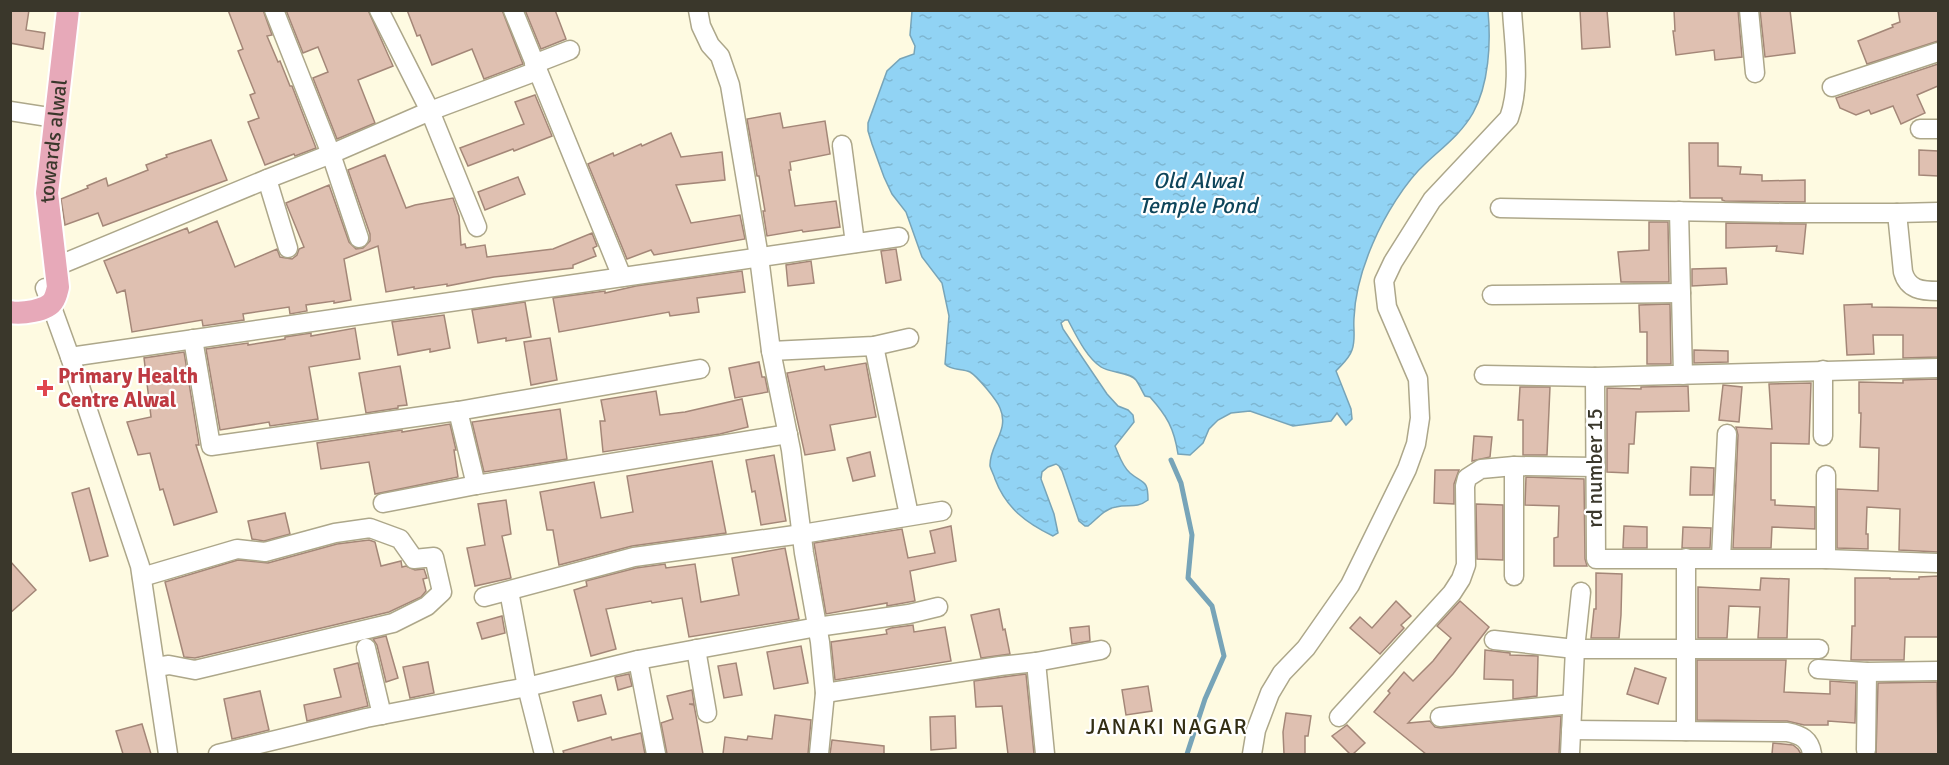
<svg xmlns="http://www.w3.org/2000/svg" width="1949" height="765" font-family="Signika,sans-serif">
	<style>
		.water { fill: url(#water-ripples); stroke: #77a4b8; stroke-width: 1.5 }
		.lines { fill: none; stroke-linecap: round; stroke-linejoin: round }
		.stream { stroke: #77a4b8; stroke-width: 5 }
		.building { fill: #dfc0b1; stroke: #a48778; stroke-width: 1.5 }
		.minor-casing { stroke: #ada78a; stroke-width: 21 }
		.major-casing { stroke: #fff; stroke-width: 26 }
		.minor { stroke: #fff; stroke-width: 18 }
		.major { stroke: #e7a9b9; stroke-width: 22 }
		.health-dot { fill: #e0444e; stroke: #fff; stroke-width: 2 }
		.labels { text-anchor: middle; stroke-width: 4.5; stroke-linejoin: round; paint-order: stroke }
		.street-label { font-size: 21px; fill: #3a372b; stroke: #fff }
		.health-label { font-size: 21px; font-weight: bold; fill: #be3a42; stroke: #fff; text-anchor: start }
		.water-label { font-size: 22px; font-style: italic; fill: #0e455b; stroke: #fff }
		.neighbourhood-label { font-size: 22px; letter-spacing: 1.5px; fill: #332e14; stroke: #fff }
	</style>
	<defs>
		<pattern id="water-ripples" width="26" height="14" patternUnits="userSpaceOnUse" patternTransform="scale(1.5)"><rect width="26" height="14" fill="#91d3f4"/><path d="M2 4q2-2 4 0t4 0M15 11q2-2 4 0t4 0" fill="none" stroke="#7eb6d1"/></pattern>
	</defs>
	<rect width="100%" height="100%" fill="#fefae1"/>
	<path class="water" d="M912 11H1488C1491 43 1489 84 1473 113 1461 134 1443 147 1426 163 1405 182 1384 217 1373 243 1363 266 1355 293 1354 318 1353 329 1356 339 1352 350 1349 359 1342 364 1336 371L1351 409 1352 419 1346 425 1337 413 1331 421 1293 426 1250 411 1231 413 1218 420 1209 429 1203 443 1190 455 1178 454C1174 428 1167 416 1150 397L1145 396C1142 391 1139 384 1136 380 1130 372 1110 373 1101 367 1086 357 1076 335 1068 320H1065L1061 323 1063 329 1107 394 1118 406 1128 410 1133 415 1134 422 1115 446C1119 455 1122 466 1130 473 1143 484 1148 479 1148 500 1136 509 1129 504 1116 507 1104 509 1097 519 1088 526H1085L1079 521 1062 471 1059 466 1056 464 1048 467 1042 472 1041 479 1054 514 1058 533 1053 536C1026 523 1006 508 995 479 994 475 991 470 990 466 989 445 1010 431 1000 408 997 400 977 376 970 372 962 368 951 371 945 364L949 316 942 283 922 257 906 212 892 194 884 177 872 144 868 131V123L887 71 900 59 914 54 915 46 910 35Z"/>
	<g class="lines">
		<polyline class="stream" points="1171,460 1181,483 1192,535 1188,578 1212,606 1224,656 1205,699 1187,754"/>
	</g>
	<g class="building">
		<polygon points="10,10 29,10 26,30 45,33 43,49 10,43"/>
		<polygon points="228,10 263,10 272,35 267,36 278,62 280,61 290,86 292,86 316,148 295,156 294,154 265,165 248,122 259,118 250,95 255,93 238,51 243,49"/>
		<polygon points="286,10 368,10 393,66 358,80 375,123 337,139 313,78 328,72 318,47 303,53"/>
		<polygon points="407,10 502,10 523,64 484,79 472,49 432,65 420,35 417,36"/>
		<polygon points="525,10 555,10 566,39 541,49"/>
		<polygon points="1580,10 1607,10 1610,47 1582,49"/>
		<polygon points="1674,10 1738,10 1742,57 1715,60 1714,50 1676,55 1673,31 1675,31"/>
		<polygon points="1760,10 1790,10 1795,53 1765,57"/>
		<polygon points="1898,10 1938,10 1938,41 1867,64 1858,41 1893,27 1892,25 1900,22"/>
		<polygon points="1938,64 1938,86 1917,95 1925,113 1901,124 1893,106 1871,114 1869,110 1856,115 1840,108 1836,98"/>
		<polygon points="535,95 552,136 514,151 513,149 468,166 460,148 524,124 515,102"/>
		<polygon points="780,113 783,128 825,121 830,154 790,162 791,170 789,170 795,206 836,201 840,227 803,232 802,230 767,236 763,211 765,211 759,176 757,176 747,119"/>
		<polygon points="671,133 681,157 722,152 725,180 676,185 691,223 740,215 745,239 654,255 651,250 627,259 588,164 613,153 614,156 641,144 642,146"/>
		<polygon points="211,140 227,180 103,226 98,213 65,225 61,199 88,188 87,186 106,178 108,186 148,170 146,165 167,157 166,155"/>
		<polygon points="1689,143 1718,143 1718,166 1741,167 1740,174 1762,175 1762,181 1805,180 1805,202 1725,201 1722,200 1722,198 1690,198"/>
		<polygon points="1919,150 1938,151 1938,176 1919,175"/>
		<polygon points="385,155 406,208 415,205 453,198 459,216 461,245 465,244 466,248 485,245 487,257 553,249 592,233 597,246 593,248 596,256 573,265 573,268 494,277 447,286 447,284 414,289 414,287 386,292 378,246 344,259 351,300 334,303 334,301 306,305 307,311 290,314 289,307 243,314 244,320 203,326 202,320 132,332 125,290 117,293 104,261 187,228 189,233 217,221 235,267 277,249 280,257 292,259 297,255 299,249 304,247 286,203 329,185 349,242 356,249 363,248 370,241 370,234 348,170"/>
		<polygon points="518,177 525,194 485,210 478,192"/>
		<polygon points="1649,222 1668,222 1669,282 1621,282 1618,252 1649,250"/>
		<polygon points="1726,223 1806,224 1803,254 1776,251 1777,246 1726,248"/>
		<polygon points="896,249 901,280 886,283 881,251"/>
		<polygon points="811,261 814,283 788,286 786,265"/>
		<polygon points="1726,268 1727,284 1692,286 1692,269"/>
		<polygon points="742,271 745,292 697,298 699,312 670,316 669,312 559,332 553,298 605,291 605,293 636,286"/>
		<polygon points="525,302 531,337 506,341 506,338 478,343 472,310"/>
		<polygon points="1670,304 1671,364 1647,364 1647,332 1640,332 1639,305"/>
		<polygon points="1872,304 1872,307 1938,308 1938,357 1903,358 1903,335 1873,335 1874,354 1847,355 1844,305"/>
		<polygon points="444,315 450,348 430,352 430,349 398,355 392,322"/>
		<polygon points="355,328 360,359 309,367 318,419 270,426 269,422 220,430 206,349 248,343 248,345 285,339 285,337 311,333 311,336"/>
		<polygon points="550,338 557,380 531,385 524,342"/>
		<polygon points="1694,350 1728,351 1728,362 1694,363"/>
		<polygon points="184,352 199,445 196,445 217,512 174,525 163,489 160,490 150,453 138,455 127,422 151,417 144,358"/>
		<polygon points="759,362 762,377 765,377 768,392 735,398 729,368"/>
		<polygon points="866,363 876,417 830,425 835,450 805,455 787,373 824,366 825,370"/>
		<polygon points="400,366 407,405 398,406 398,408 366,413 359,373"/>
		<polygon points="1938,379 1938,552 1899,550 1900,509 1867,507 1866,534 1868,534 1868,549 1837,548 1837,489 1878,491 1879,448 1860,447 1861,413 1859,413 1859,382 1903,383 1903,380"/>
		<polygon points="1811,383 1809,444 1771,443 1771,500 1775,500 1775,505 1815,507 1815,529 1772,527 1771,548 1733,548 1738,435 1736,427 1772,429 1769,384"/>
		<polygon points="1723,385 1742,387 1739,422 1719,420"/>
		<polygon points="1688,386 1689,411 1636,412 1634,444 1629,444 1628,473 1607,472 1607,388 1641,389 1641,387"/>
		<polygon points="1520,387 1550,387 1547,455 1523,455 1523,420 1518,420"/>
		<polygon points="656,391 660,415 685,412 742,399 748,427 720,434 603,452 600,421 605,421 601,400"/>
		<polygon points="560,409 567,459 484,472 472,422"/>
		<polygon points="450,424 456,450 454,450 458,477 375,494 369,462 321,469 317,443 402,430 402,432"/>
		<polygon points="1474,436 1492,437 1490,457 1472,461"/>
		<polygon points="870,452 875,476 853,481 847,458"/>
		<polygon points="774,455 786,521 761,525 755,491 752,492 746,460"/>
		<polygon points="712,461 726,533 632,546 559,565 553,530 547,530 540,492 594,482 601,518 633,512 627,476"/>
		<polygon points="1691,467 1714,468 1713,495 1690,495"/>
		<polygon points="1435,470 1459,470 1454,484 1454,504 1434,503"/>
		<polygon points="1526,477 1584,479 1585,559 1587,566 1554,566 1554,538 1558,537 1559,506 1525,505"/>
		<polygon points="89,488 108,556 90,561 72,493"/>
		<polygon points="506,500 511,534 502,536 511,578 475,586 467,548 485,545 478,504"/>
		<polygon points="1476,504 1503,505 1503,560 1477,559"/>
		<polygon points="285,513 290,534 264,541 252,539 248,521"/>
		<polygon points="951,526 956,561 910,571 915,601 887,606 887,603 826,614 814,543 902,529 908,558 935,553 930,531"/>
		<polygon points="1624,526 1647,527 1647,548 1623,548"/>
		<polygon points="1683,527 1711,528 1710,548 1682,548"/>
		<polygon points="369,540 375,542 381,566 401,561 402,567 406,566 415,570 424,569 427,578 423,579 426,591 421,597 389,612 195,658 184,657 165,582 238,560 268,563 337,544"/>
		<polygon points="785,548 799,619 689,637 682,598 652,603 651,601 606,609 616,649 591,656 574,590 587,586 586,581 636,568 665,564 666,568 695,564 701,602 739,595 732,558"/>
		<polygon points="10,561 36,590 10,613"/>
		<polygon points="1596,573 1622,574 1621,615 1619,638 1591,638 1594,609 1596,609"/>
		<polygon points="1938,576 1938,637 1905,637 1904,660 1851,660 1852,626 1855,626 1855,578 1890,578 1890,579 1919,579 1919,577"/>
		<polygon points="1761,578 1789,579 1787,638 1758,638 1760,607 1729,606 1727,638 1698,638 1698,587 1760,590"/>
		<polygon points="1396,601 1411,616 1401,625 1404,628 1380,654 1350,628 1360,617 1372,628"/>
		<polygon points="1460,601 1489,627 1453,674 1408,723 1430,721 1435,727 1441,728 1561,716 1559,754 1426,754 1374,712 1390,693 1388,691 1404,672 1413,681 1433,661 1451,638 1437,626"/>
		<polygon points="999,609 1003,630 1005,629 1010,654 981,658 971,615"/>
		<polygon points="502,616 505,633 482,639 477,623"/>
		<polygon points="913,625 914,632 945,627 951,661 835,680 831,642 887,634 886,630 891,628"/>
		<polygon points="1089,626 1090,641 1072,644 1070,628"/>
		<polygon points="386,636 398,678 386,682 377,645 373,639"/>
		<polygon points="801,646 808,683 774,689 767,652"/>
		<polygon points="1485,650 1510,653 1510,655 1538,656 1537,696 1513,699 1513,680 1484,679"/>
		<polygon points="1697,660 1786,660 1784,692 1830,694 1830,681 1856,683 1855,723 1828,721 1828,725 1804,725 1787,721 1697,720"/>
		<polygon points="428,662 434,693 410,698 403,667"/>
		<polygon points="358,663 368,706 307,721 304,705 341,697 334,669"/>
		<polygon points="736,663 742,695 724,698 718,666"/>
		<polygon points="1635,668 1666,678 1658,704 1627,694"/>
		<polygon points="629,674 632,686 618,690 615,677"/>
		<polygon points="1026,674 1034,754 1008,754 1002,706 976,707 974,681"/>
		<polygon points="1937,682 1938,754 1876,754 1878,683"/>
		<polygon points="1148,686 1152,711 1126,715 1122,690"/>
		<polygon points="692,690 694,704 689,704 694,705 703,754 667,754 661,723 673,719 667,696"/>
		<polygon points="260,691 269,730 232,739 224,699"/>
		<polygon points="601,695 606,714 578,721 573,702"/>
		<polygon points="1286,713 1311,716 1308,736 1305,736 1305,754 1284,754 1283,732"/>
		<polygon points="775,715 811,720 808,754 723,754 725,737 747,740 748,736 772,739"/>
		<polygon points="955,716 956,748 931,750 930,717"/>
		<polygon points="142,724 151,754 123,754 116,731"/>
		<polygon points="1347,725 1365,743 1353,754 1350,754 1332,736"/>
		<polygon points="641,733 645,754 564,754 563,751 611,737 612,740"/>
		<polygon points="832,740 884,746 884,754 830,754"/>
		<polygon points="1773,743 1793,745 1798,749 1801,754 1772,754"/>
	</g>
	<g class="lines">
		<g class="minor-casing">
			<g id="minor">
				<polyline points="274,10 331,154 359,238"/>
				<polyline points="379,10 430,111 477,227"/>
				<polyline points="513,10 622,277"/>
				<polyline points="698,10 701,26 710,45 720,56 730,85 759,257 771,351 791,450 804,553 820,642 825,693 819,754"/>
				<polyline points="1749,10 1755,73"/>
				<polyline points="534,64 570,50"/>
				<polyline points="1832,87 1938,52"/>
				<polyline points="10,111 55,118"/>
				<polyline points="1920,129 1938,129"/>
				<polyline points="842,145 855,243"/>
				<polyline points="267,179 288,248"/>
				<path d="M1500 208 1786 213H1897L1903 272C1908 290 1922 291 1938 291"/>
				<polyline points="1679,211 1683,375"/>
				<polyline points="1897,213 1938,212"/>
				<polyline points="57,266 267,179 331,154 430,111 537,71"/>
				<polyline points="45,288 70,357 140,566 168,754"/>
				<polyline points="1492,295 1681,293"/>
				<polyline points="193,339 211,446 458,411 700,369"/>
				<polyline points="874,346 909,515"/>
				<polyline points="771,351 874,346 909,338"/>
				<polyline points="70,357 899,237"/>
				<polyline points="1823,370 1823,436"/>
				<polyline points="1484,375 1595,377 1938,368"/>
				<polyline points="1595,377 1596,559 1826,559 1938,563"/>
				<polyline points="458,411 476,485"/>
				<polyline points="383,503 476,485 788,434"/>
				<polyline points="1721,558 1727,434"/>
				<polyline points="1826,559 1826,475"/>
				<polyline points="1514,576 1514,466"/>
				<polyline points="142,577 237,549 265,552 335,533 370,528 400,539 414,559 434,557 442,592 427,606 393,623 195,670 169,665 156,667"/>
				<polyline points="509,591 527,687 544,754"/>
				<polyline points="484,597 634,557 802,534 942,511"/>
				<polyline points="1494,640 1575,649 1819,649"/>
				<polyline points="366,648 382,715"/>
				<polyline points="696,649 707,713"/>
				<polyline points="638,660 656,754"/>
				<polyline points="1036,662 1101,650"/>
				<polyline points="1818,669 1867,672 1938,671"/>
				<polyline points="825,693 1000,666 1036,662 1045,754"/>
				<polyline points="1339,717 1452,593 1461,579 1466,565 1465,486 1467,478 1481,469 1514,466 1596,467"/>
				<polyline points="1440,717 1572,704"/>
				<path d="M1571 730 1787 732C1801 735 1810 739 1812 754"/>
				<polyline points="1686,731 1686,558"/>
				<polyline points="1866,750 1867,672"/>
				<polyline points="218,754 366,718 527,687 638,660 817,627 909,614 938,607"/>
				<path d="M1252 754 1256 730 1270 693 1282 673 1306 648 1350 585 1407 469 1416 444 1420 418 1418 379 1387 307 1384 281 1393 262 1432 200 1509 118C1521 85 1514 46 1512 10"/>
				<polyline points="1570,754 1575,649 1581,592"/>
			</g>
		</g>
		<g class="major-casing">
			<g id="major">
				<path id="s1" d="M10 312C21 314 47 311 53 301 56 297 57 291 58 287L47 193 68 10"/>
			</g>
		</g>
		<use href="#minor" class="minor"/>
		<use href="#major" class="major"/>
	</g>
	<path class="health-dot" d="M42 379h6v6h6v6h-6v6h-6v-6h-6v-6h6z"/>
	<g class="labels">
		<g class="street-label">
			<text dy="7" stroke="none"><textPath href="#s1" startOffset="208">towards alwal</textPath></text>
			<text transform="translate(1595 468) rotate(-90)" y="7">rd number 15</text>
		</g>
		<g class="health-label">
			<text x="58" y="383">Primary Health<tspan x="58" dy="24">Centre Alwal</tspan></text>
		</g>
		<g class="water-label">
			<text x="1198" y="188">Old Alwal<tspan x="1198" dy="25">Temple Pond</tspan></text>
		</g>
		<g class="neighbourhood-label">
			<text x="1167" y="734">JANAKI NAGAR</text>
		</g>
	</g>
	<rect width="1949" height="765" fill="none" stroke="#3a372b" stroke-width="24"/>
</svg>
